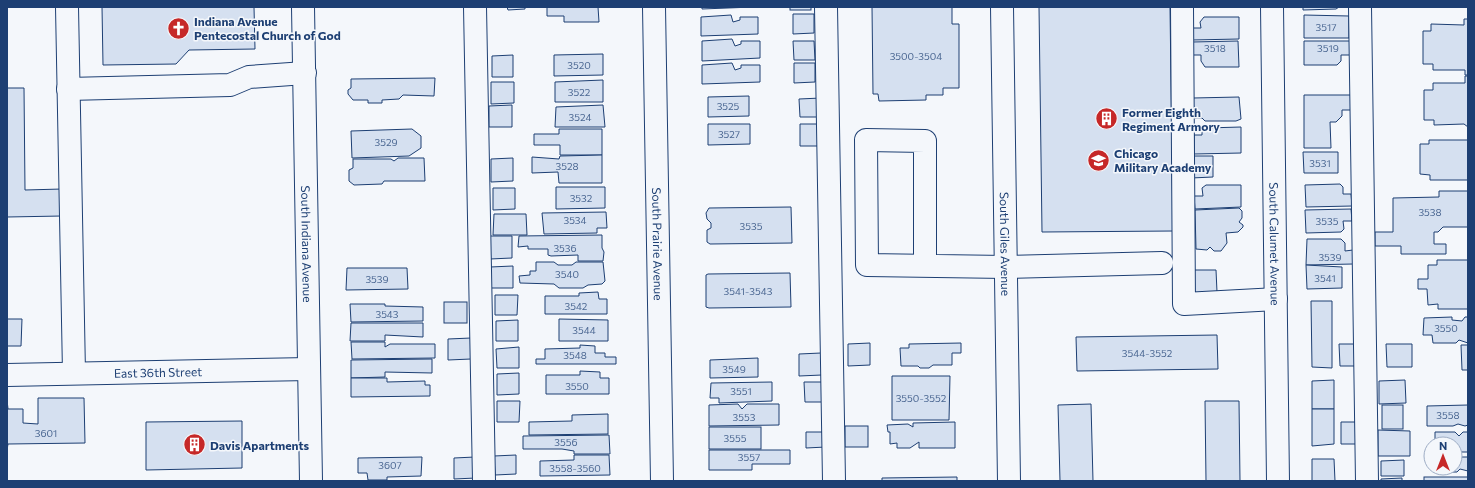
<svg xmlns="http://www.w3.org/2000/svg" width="1475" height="488" font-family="Commissioner,sans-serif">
	<rect width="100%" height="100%" fill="#f4f7fb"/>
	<!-- building -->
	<g fill="#d5e0f0" stroke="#1d3f73">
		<path d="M102,7H254L255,49L189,50L176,64L103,65Z"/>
		<path d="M507,7H525V9L508,10Z"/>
		<path d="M547,7H598L599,22H564V16H547Z"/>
		<path d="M702,7H753L702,9Z"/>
		<rect x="790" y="7" width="21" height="3"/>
		<path d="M872,7H952V24H959V88H943V95H926V100L879,101L878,94H873Z"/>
		<path d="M1039,7H1170L1173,231L1042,232Z"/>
		<path d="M1303,7H1339L1336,9L1303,10Z"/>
		<path d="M793,14H814V33L793,34Z"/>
		<path d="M731,15L733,22L740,20V17H758V34L701,36V17Z"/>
		<path d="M1304,15L1349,16V38H1304Z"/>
		<path d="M1204,17H1239V39L1192,40V28H1201L1200,22Z"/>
		<path d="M1464,19H1468V75H1465V70H1433V64H1423V31H1431V24L1464,25Z"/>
		<path d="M732,39L735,46L741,44V41H760V58L702,61V41Z"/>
		<path d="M793,41H814L815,60H794Z"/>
		<path d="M1238,41L1239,67H1205L1201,61V55H1193L1192,42Z"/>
		<path d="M1304,41H1352L1351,55H1341V61L1337,65H1304Z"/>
		<path d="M603,54V75L554,76V55Z"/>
		<path d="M513,55V77H492V56Z"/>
		<path d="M732,63L735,70L741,68V65H760V82L702,84V65Z"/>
		<path d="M794,63H815V82L794,83Z"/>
		<path d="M1465,76H1468V127L1464,124L1434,125V120H1424V90H1433V83H1465Z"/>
		<path d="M435,78L434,96L403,95L399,99L382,100V103H368V100H353L348,94V90L351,88V79Z"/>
		<path d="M603,80V102H555V82Z"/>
		<path d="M491,82H514V103L491,104Z"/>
		<path d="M7,88H24L25,190L62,189V216L7,217Z"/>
		<path d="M1304,95H1351V110H1342V116L1336,122H1330L1331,148H1304Z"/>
		<path d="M749,96V116L708,117V97Z"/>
		<path d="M1239,97L1241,119L1236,121H1205L1202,118H1191L1190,111H1194L1193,98Z"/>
		<path d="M821,98V117H800L799,99Z"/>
		<path d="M512,105V127H489V106Z"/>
		<path d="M603,105L605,127H555L556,107Z"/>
		<path d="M708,124H750V144L708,145Z"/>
		<path d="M800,124H822L821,146H800Z"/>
		<path d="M1241,127V153L1194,154V135H1202V132L1206,128Z"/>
		<path d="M412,129L421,136V148L409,156L352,158L351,131Z"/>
		<path d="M559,129H602V155H560V145H534V134H559Z"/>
		<path d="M1429,140H1468V180H1430V175L1420,174V144H1429Z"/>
		<path d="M1303,152H1338V173H1304Z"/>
		<path d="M602,155V183H559L558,172L532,173V157L559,159L560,156Z"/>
		<path d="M1190,156H1213V177L1191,178Z"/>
		<path d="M398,158H424L425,181H384L382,184L354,185L349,181V170L353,168V159H391L394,161Z"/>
		<path d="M513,158V181L491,182V159Z"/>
		<path d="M1340,184L1343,187V194H1351L1352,206L1306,207L1305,185Z"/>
		<path d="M1206,185H1241V207L1195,209L1194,196H1203L1202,188Z"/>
		<path d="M556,187H605V208L556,209Z"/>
		<path d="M493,188H515V209L493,210Z"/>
		<path d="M1439,191H1468V227H1443L1438,232H1434V244H1446V254H1401V246H1375V232H1393V198L1439,197Z"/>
		<path d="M791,207L792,243L710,244L707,242V230L711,228V223L707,219L706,213L709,208Z"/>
		<path d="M1239,208L1242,211V218L1239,222L1243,225V227L1238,232L1226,233L1227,243L1221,251H1214L1210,247L1207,250L1196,249L1195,210Z"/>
		<path d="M1351,209L1352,221H1343L1344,229L1341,232L1306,233L1305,210Z"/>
		<path d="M606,212L607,228H597V233L544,234L542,213Z"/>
		<path d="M494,214H526L527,235H493Z"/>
		<path d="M602,235V248L604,252L603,261H578V255L551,256L548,255V249H528V246L518,247L519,236Z"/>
		<path d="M490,236H512V258L490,259Z"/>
		<path d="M1307,239H1341L1345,243V251L1353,250V264L1306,265Z"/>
		<path d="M1437,260H1468V309H1438V304L1428,305L1427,289H1418V279H1428V265H1437Z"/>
		<path d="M536,262H554L558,265H572L576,262H603L605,281L602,284L588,285L583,288H559L554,284L520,283L519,276L530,275V271H536Z"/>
		<path d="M1306,265L1342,267V288L1307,289Z"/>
		<path d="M513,266V288H491L490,267Z"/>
		<path d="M347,268H407L408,289L346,290Z"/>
		<path d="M1194,270H1216L1217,292L1194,293Z"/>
		<path d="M790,273L791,307L709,308L706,307V275L708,274Z"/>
		<path d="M598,292L599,299H607V314H545V296H579V293Z"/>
		<path d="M495,295H518L517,315H495Z"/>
		<path d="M1311,301H1332V368L1312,367Z"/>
		<rect x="444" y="302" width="23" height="21"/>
		<path d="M350,304H385V306L423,307V321L351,322Z"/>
		<path d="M1452,317V320L1462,321L1465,317H1468V343L1459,340L1456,343H1433L1432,335H1423L1424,318Z"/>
		<path d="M7,319H22L21,346H7Z"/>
		<path d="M559,319L608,320V341H559Z"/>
		<path d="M518,320V341H496V321Z"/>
		<path d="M351,323H423V337L385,335V341H350Z"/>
		<path d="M1217,335L1218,369L1077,371L1076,337Z"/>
		<path d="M471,338V359L448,360V339Z"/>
		<path d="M351,342H385V347L390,344H435V358L352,359Z"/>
		<path d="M870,343V365L848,366V344Z"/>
		<path d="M961,343V353H952V365H933L929,368H920L918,366H901L900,348H909V344Z"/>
		<path d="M1339,344H1360V366H1340Z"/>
		<path d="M1386,344H1412V367H1387Z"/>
		<path d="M580,345L595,346V353H605V357H616V364H536V359H545V349L580,348Z"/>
		<path d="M1461,345H1468V370H1462Z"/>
		<path d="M519,347V368H497L496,349Z"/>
		<path d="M821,353L822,375L799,376V354Z"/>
		<path d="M758,358V377L710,378V360Z"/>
		<path d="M432,359V373L385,372V377L351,378V360Z"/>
		<path d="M580,371L600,372V378H609V394H546V375H580Z"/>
		<path d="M519,373V394L497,395V374Z"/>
		<path d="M892,376H950L949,420H892Z"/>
		<path d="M351,378H387V382L425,381V385H430V396L351,397Z"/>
		<path d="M1334,380V409H1312V381Z"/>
		<path d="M1405,380L1406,403L1379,404V381Z"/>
		<path d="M772,382V401L719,403V398H710L711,383Z"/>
		<path d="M804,382H826L825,402H805Z"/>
		<path d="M38,398H84L85,443L8,444L7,450V400L8,409H23V423L38,424Z"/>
		<path d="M497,401H520L519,422H497Z"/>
		<path d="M1205,401H1239L1240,481H1206Z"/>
		<path d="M738,404L742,409L747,404H779V425L709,426V405Z"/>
		<path d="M1091,404L1093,481H1060L1058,405Z"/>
		<rect x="1382" y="405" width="21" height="24"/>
		<path d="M1468,405V425L1465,426L1458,424L1453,426H1427V406Z"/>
		<path d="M1312,409H1334V444L1312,446Z"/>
		<path d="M608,414V434L529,435V422L572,421V415Z"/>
		<path d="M242,421V468L146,470V422Z"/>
		<path d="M955,422V448H919V442L910,448H897V443L890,444V432H888L887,425L908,424L913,427V423Z"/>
		<path d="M1341,422H1360L1362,444H1341Z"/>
		<rect x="845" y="426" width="23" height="21"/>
		<rect x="709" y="427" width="52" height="22"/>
		<path d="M1378,430L1410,431V456H1378Z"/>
		<path d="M806,432H827L826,447L806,448Z"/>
		<path d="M1435,432H1455L1459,436L1463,432H1468V452H1455V444H1435Z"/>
		<path d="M609,435L610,454H574V451L562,449H523V436Z"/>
		<path d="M709,450H790V464H752V470H709Z"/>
		<path d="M516,455V474L495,475L494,456Z"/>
		<path d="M574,455H609L610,475L540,476V461L574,460Z"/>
		<path d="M422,457L421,476L387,477V480H368L367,473H358V458Z"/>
		<path d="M475,457L476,478L454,479V458Z"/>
		<path d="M1455,457H1468V471L1460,469L1457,472H1439V468H1455Z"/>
		<path d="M1312,459H1334L1335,481H1312Z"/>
		<path d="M1404,460V476H1381V461Z"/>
		<path d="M957,477V481H882V478Z"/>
		<rect x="1424" y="477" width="44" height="4"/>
		<path d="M1402,478V481H1381V479Z"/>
	</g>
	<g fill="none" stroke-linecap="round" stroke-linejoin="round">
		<defs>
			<g id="minor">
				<path d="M67,7L74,373"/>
				<path id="s1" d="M303,7L311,481"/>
				<path d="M475,7L484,481"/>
				<path id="s2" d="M654,7L662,481"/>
				<path d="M826,7L834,481"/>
				<path id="s3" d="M1002,7L1009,481"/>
				<path d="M1182,7L1184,304L1276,299"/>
				<path id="s4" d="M1272,7L1278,481"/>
				<path d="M1360,7L1367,481"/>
				<path d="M68,89L230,85L249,77L305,73"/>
				<path d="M925,266V141L866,140L867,265L1006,267L1162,263"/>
				<path id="s5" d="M7,375L309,369"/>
			</g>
		</defs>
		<!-- minor casing -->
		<use href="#minor" stroke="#1d3f73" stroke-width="24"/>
		<!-- minor -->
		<use href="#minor" stroke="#f4f7fb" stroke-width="22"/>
	</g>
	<!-- icons -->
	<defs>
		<symbol id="church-disc" viewBox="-11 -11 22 22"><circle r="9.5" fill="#c62828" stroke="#f4f7fb"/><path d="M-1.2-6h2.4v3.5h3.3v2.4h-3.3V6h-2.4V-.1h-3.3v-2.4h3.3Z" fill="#fff"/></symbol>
		<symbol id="building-disc" viewBox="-11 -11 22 22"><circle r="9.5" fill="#c62828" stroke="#f4f7fb"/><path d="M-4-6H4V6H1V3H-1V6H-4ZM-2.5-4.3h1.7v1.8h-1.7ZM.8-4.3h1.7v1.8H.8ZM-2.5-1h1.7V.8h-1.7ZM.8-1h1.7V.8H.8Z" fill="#fff"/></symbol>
		<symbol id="school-disc" viewBox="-11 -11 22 22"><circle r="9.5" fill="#c62828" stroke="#f4f7fb"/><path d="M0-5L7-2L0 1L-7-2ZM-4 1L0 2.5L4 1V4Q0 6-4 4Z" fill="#fff"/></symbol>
	</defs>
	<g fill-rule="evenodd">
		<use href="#church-disc" x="166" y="16" width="25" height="25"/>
		<use href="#building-disc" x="1094" y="106" width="25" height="25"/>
		<use href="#school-disc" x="1086" y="148" width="25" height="25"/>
		<use href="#building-disc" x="182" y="432" width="25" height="25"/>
	</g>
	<g text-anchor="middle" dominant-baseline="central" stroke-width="3" stroke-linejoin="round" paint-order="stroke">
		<!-- number labels -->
		<g font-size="10" fill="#4b6792">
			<text x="1326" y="27">3517</text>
			<text x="1215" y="48">3518</text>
			<text x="1328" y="48">3519</text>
			<text x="916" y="56">3500-3504</text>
			<text x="579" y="65">3520</text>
			<text x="579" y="92">3522</text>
			<text x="728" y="106">3525</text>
			<text x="580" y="117">3524</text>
			<text x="729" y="134">3527</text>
			<text x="386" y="142">3529</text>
			<text x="1320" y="163">3531</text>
			<text x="567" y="166">3528</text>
			<text x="581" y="198">3532</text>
			<text x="1430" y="212">3538</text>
			<text x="575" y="220">3534</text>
			<text x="1327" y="221">3535</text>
			<text x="751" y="226">3535</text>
			<text x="565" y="248">3536</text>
			<text x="1330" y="257">3539</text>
			<text x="567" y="274">3540</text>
			<text x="1325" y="278">3541</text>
			<text x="377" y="279">3539</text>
			<text x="748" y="291">3541-3543</text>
			<text x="576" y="306">3542</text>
			<text x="387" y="314">3543</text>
			<text x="1446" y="328">3550</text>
			<text x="584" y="330">3544</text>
			<text x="1147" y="353">3544-3552</text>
			<text x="575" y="355">3548</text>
			<text x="734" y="369">3549</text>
			<text x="577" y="386">3550</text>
			<text x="741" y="391">3551</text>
			<text x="921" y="398">3550-3552</text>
			<text x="1448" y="415">3558</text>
			<text x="744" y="417">3553</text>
			<text x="46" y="433">3601</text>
			<text x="735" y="438">3555</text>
			<text x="566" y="442">3556</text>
			<text x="749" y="457">3557</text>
			<text x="390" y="465">3607</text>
			<text x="575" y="468">3558-3560</text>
		</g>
		<!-- poi labels -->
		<g font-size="12" font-weight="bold" fill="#1d3f73" stroke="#f4f7fb" text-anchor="start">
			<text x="194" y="21">Indiana Avenue<tspan x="194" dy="14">Pentecostal Church of God</tspan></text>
			<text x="1122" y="112">Former Eighth<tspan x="1122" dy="14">Regiment Armory</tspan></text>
			<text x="1114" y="153">Chicago<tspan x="1114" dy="14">Military Academy</tspan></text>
			<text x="210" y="445">Davis Apartments</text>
		</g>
		<!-- street labels -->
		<g font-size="12" fill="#1d3f73" stroke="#f4f7fb">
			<text stroke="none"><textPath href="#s1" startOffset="237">South Indiana Avenue</textPath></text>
			<text stroke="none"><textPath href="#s2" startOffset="237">South Prairie Avenue</textPath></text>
			<text stroke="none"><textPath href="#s3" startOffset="237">South Giles Avenue</textPath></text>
			<text stroke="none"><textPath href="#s4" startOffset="237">South Calumet Avenue</textPath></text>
			<text stroke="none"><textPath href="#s5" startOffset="151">East 36th Street</textPath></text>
		</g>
	</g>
	<!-- border -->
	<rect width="1475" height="488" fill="none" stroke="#1d3f73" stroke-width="16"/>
	<!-- north arrow -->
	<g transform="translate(1443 456)"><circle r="19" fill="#f4f7fb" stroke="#9eadc5"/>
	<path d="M0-3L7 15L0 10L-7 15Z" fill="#c62828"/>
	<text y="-6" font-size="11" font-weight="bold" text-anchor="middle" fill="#1d3f73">N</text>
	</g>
</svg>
